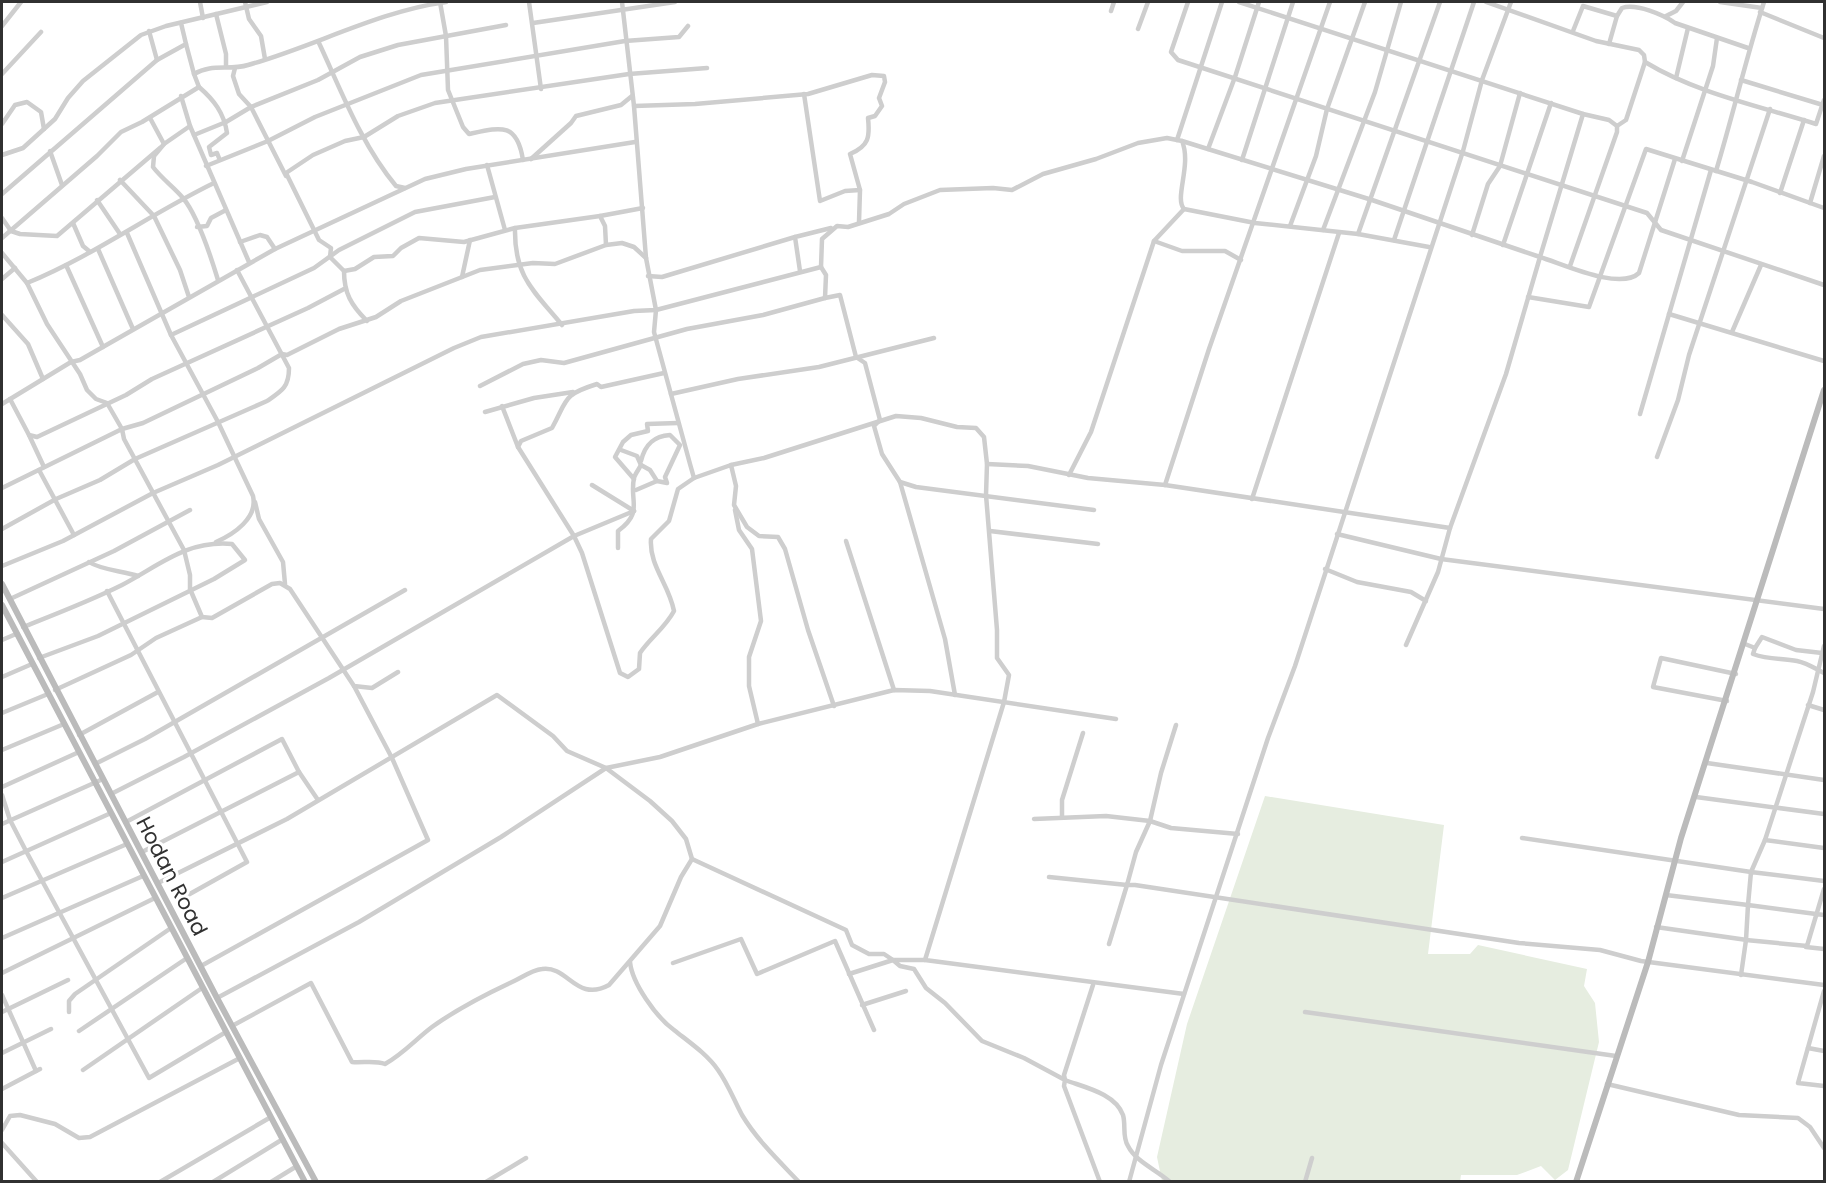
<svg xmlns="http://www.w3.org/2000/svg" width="1826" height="1183" font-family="Poppins,sans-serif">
	<rect width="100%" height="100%" fill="#fff"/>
	<!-- green -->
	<path fill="#e6ede0" d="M1265,796L1444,825L1428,954H1470L1478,945L1587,969L1584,986L1595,1003L1599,1042L1568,1170L1555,1180L1541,1166L1517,1175H1461L1460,1182L1162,1181L1157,1157L1187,1024Z"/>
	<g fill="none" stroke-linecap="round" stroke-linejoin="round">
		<!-- street -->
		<g stroke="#cecece" stroke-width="4.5">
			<path d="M200,2L203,18"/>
			<path d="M245,2L249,19L261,36L265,59"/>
			<path d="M440,2L446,36L448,90L463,127L469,134C501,127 517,122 523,160"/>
			<path d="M529,2L541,89"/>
			<path d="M622,2L634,106L646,258L656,310L654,332L690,464L694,478L731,465L736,486L734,505L747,527L759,536L778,537L785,549L808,630L834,706"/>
			<path d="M1188,2L1171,52L1178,60L1647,213L1661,230L1824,285"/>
			<path d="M1239,2L1583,114L1540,257C1563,264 1620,291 1639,273L1675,159"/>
			<path d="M1486,2L1596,41L1639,50L1644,55L1645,62C1696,93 1759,106 1816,124L1824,100"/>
			<path d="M1720,2L1762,8"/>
			<path d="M1111,11L1114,2"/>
			<path d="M1760,12L1824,38"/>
			<path d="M216,14L226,54V66"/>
			<path d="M1666,16L1676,11L1683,2"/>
			<path d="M533,23L675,2"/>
			<path d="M2,26L21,2"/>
			<path d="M1138,29L1148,2"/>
			<path d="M149,31L157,60"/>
			<path d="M1573,31L1583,6L1617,16L1622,8C1636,3 1664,15 1675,23L1748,48"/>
			<path d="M319,43C341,90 361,144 396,186L405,188"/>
			<path d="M186,44L194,74"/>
			<path d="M1609,44L1617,16"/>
			<path d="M235,68L233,76L239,94L251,107L286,176"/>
			<path d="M2,74L41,32"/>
			<path d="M1676,78L1688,28"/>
			<path d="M1741,80L1823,105"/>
			<path d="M199,87C214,100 224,113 227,133L209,147L211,155L217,153L219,158"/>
			<path d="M804,94L820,201L845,191L860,190"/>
			<path d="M634,106L695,104L808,94L872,75L884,76L885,82L879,98L882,106L875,116L868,118C870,137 869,146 850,154L860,190L859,222"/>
			<path d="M150,118L164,144L154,156L153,167C162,179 174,187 183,198C198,216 211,257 218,280"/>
			<path d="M2,124L15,105L27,102L41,112L44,129"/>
			<path d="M190,126L249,262"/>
			<path d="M1617,126L1626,120L1645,62"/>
			<path d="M194,135L226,122L251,107L318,80L360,57L398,45L506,25"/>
			<path d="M1177,140L1222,2"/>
			<path d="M1182,141L1372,200L1540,257L1506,374L1450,528"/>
			<path d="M164,144L190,126L181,96"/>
			<path d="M1208,149L1235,77L1259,2"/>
			<path d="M50,151L62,185"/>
			<path d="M2,155L23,148L55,119L68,98L83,81L141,35L166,26L267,2"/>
			<path d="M531,159L571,123L576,116L621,105L632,96"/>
			<path d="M1242,160L1293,2"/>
			<path d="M1682,161L1713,66L1717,38"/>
			<path d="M487,165L505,230"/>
			<path d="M206,166L268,141L315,117L421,75L625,41L679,37L688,26"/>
			<path d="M1716,171C1733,115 1746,58 1764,2"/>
			<path d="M120,180L154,216L180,270L189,297"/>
			<path d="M1780,193L1804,120"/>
			<path d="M2,194L157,60L186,44L181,23"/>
			<path d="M97,200L120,234"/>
			<path d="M1810,203L1824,156"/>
			<path d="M600,216L643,208"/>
			<path d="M2,218L11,231L20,234L57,236L160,148"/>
			<path d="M73,223L83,246L89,251"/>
			<path d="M1290,226L1316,156L1327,109L1365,2"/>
			<path d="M197,227L207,226L211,218L226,210"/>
			<path d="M515,228C514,277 534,291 562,325"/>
			<path d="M1323,230L1375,92L1401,2"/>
			<path d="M127,233L171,335L314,268L339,250L415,212L495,197"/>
			<path d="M1358,234L1440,2"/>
			<path d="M1472,235L1488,184L1500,166L1520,93"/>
			<path d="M2,238L97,156L121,132L142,122L199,87L194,74C212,63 229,71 248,65C313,47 379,11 446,2"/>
			<path d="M1394,240L1474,2"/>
			<path d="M1154,241L1182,251H1225L1241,260"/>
			<path d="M240,242L260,235L267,237L275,249"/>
			<path d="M606,245L605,226L600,216L515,228L464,242L419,238L401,248L393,256L374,257L355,269L344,271L330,257L331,248L319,240L286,173L313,155L345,141L364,137L398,116L435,103L629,74L707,68"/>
			<path d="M1503,245L1551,103"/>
			<path d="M98,249L133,329"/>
			<path d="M2,253L27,283C93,256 150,214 214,183"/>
			<path d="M66,265L103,347"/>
			<path d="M1570,266L1617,132V126L1609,120L1583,114"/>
			<path d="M821,267L822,239L837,226L848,227L889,214L904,204L940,190L993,188L1012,190L1043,174L1096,159L1138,143L1167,138L1182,141C1192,165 1174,198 1184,209L1255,223L1358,234L1429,247"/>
			<path d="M344,271C344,293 351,305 367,321"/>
			<path d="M800,271L795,237L831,228"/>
			<path d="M648,276L662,277L795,237"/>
			<path d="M462,277L470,240"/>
			<path d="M2,279L15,268"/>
			<path d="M27,283L47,324L80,374L87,390L96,399L107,403L122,429L143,423L258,368L282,354L287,355L339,329L376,317L401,301L480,270L533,263L555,264L606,245L622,243L634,247L646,258"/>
			<path d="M1528,297L1589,307L1646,149L1752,182L1824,208"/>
			<path d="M1669,314L1824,361"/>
			<path d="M2,315L28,344L43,379"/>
			<path d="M1732,332L1761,265"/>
			<path d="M171,335L218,422L253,496C258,518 234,534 216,542"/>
			<path d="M664,373L601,387L597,384C562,395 568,399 552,428L521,441L518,447L574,536L582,553L620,673L628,677L639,669L640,653C650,638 665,628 674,611C669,584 649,566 651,539L669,521L678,489L694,478"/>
			<path d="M480,386L523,364L541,360L564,363L687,329L763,315L825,298"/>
			<path d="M671,394L738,379L819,367L934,338"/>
			<path d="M10,399L29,435L37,437L126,395L152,379L308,308L344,289"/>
			<path d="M2,404L71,362L80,360L275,249L425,179L466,169L635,142"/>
			<path d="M502,406L518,447"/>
			<path d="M485,412L534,398L573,392"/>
			<path d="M1640,414L1711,170"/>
			<path d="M29,435L44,467"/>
			<path d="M621,450L637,456L641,465L650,470L657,481L667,483L665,477L680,445L670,435C654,436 645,444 641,461"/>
			<path d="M1657,457L1678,400L1689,355L1770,109"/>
			<path d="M987,464L1028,466L1088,478L1165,485L1450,528L1438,572L1406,645"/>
			<path d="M731,465L764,458L896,416L921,418L957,427L976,428L984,437L987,464L986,495L997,630V658L1009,675L1004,702L925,960L1184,994"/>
			<path d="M39,470L74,535"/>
			<path d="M1069,475L1091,432L1154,241L1184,209"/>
			<path d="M634,479L615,457L623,442L631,435L648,431L647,424L678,423"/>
			<path d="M900,482L916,487L1094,510"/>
			<path d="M592,485L634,511"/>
			<path d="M1165,485L1209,349L1330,2"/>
			<path d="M2,488L122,429L124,439L184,550L190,575V589L202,617L212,618L272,584L280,583L290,589L354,686L372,688L398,672"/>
			<path d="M636,490L657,481"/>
			<path d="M1252,499L1339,233"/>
			<path d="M255,502L259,519L283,562L285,584"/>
			<path d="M735,510L739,530L752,549L761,621L749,657V686L758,724"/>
			<path d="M2,529L56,499L100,480L135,459L267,401C282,391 289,387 289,368L237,270"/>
			<path d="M990,531L1098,544"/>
			<path d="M1337,534L1441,559L1824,609"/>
			<path d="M846,541L894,690"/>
			<path d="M618,548V531C644,512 629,501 634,478C635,474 639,469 641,465"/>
			<path d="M89,562C101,570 123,571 138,576"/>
			<path d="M2,566L63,541L153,493L218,465L454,348L481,337L634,311L656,310L821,267L826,275L825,298L840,295L856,357L865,363L880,420L874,426L882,454L900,482L945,639L955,695"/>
			<path d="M1325,569L1357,582L1411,592L1426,601"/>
			<path d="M107,591L247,862L179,900"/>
			<path d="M10,599L114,551L190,510"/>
			<path d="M23,627C56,614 90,601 122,585C160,565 187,540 232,544L245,560L214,579L98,636L39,658"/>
			<path d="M2,640L16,634"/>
			<path d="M1745,644L1755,648L1753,654C1769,660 1782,658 1797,661C1807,663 1816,669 1824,673"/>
			<path d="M1824,646L1813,692L1765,840L1824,848"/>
			<path d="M1755,648L1762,637L1796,650L1822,653"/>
			<path d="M2,677L32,664"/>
			<path d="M55,690L131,655L156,638L202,617"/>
			<path d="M1727,701L1653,687L1661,658L1736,674"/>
			<path d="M1808,705L1824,710"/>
			<path d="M2,713L48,694"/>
			<path d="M79,735L158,692"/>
			<path d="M2,750L64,724"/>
			<path d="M1707,763L1824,780"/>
			<path d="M95,764L145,739L405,590"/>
			<path d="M2,787L79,752"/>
			<path d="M111,794L184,757L329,678L574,536L634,511"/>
			<path d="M2,795L10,820L26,851L149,1078L226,1032"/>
			<path d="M1696,797L1824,814"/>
			<path d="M1062,817V800L1083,733"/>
			<path d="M1034,819L1106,816L1150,821L1171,828L1238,834"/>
			<path d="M126,822L282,739L299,772"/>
			<path d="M2,824L103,779"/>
			<path d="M1522,838L1751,872L1765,840"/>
			<path d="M142,852L299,772L318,800"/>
			<path d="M2,862L111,813"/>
			<path d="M1049,877L1127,885L1136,852L1150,821L1161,773L1176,725"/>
			<path d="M158,883L287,819L497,695L553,736L567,751L606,768L650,801L672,821L686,839L692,859L846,930L852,945L869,954H884L893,960H925"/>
			<path d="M1824,889L1807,946L1746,940L1748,905L1816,914L1824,915"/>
			<path d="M1666,895L1748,905L1751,872L1824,881"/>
			<path d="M2,898L127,844"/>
			<path d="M1656,927L1747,940"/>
			<path d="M2,938L143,876"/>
			<path d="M1109,944L1127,885H1135L1519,943L1600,950L1641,961L1824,985"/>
			<path d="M1806,947L1824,949"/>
			<path d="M630,962C632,983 656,1017 674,1030C689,1042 707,1054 718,1070C728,1084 734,1100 742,1115C757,1140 779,1161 799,1182"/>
			<path d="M673,963L741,939L757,974L835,941L874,1030"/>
			<path d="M201,966L428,840L392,758L354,686"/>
			<path d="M2,973L155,898"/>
			<path d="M849,974L893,960L900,966L914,969L926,988L945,1003L982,1041L1024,1058L1065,1080L1064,1086L1100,1182"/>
			<path d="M1741,975L1746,940"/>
			<path d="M1093,985L1064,1075L1065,1080C1083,1087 1115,1093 1123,1115C1126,1125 1122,1137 1128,1146C1136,1162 1157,1170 1170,1182"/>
			<path d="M1824,991L1798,1083L1824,1086"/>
			<path d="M2,995L36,1071"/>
			<path d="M217,998L359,922L501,837L606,768L660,757L758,724L894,690L930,691L1116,719"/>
			<path d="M862,1005L906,991"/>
			<path d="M2,1012L68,980"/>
			<path d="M69,1012V1001L75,994L171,928"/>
			<path d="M1305,1012L1616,1056"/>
			<path d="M232,1026L311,983L352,1062C363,1063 375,1060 385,1064C403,1054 416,1039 432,1027C457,1009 484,995 512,982C521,978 532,970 542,969C568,965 576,1003 609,985L660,926L681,877L692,859"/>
			<path d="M79,1031L187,958"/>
			<path d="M1808,1048L1824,1051"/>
			<path d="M2,1053L51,1029"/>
			<path d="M83,1070L202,988"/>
			<path d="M1607,1084L1739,1115L1798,1118L1810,1127L1824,1148"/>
			<path d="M2,1089L40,1069"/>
			<path d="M2,1130L10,1116L20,1115L55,1124L79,1138L90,1137L240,1058"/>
			<path d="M2,1143L37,1182"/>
			<path d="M160,1182L271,1117"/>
			<path d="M213,1182L283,1139"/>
			<path d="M271,1182L297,1166"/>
			<path d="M486,1182L526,1158"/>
			<path d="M1129,1182L1161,1065L1268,738L1295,666L1463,151L1482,80L1511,2"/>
			<path d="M1305,1182L1312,1158"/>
		</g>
		<!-- secondary -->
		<g stroke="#bbb" stroke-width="6">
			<path d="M2,584L217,998L316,1182"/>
			<path d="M2,605L305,1182"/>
			<path d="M1576,1182L1648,962L1681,838L1824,390"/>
		</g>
	</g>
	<g text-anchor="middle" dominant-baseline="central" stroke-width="6" stroke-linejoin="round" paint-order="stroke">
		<!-- street labels -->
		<g font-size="21" fill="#313131" stroke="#fff">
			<text transform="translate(172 876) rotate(63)">Hodan Road</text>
		</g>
	</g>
	<!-- border -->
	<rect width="1826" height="1183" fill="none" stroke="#313131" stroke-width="6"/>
</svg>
